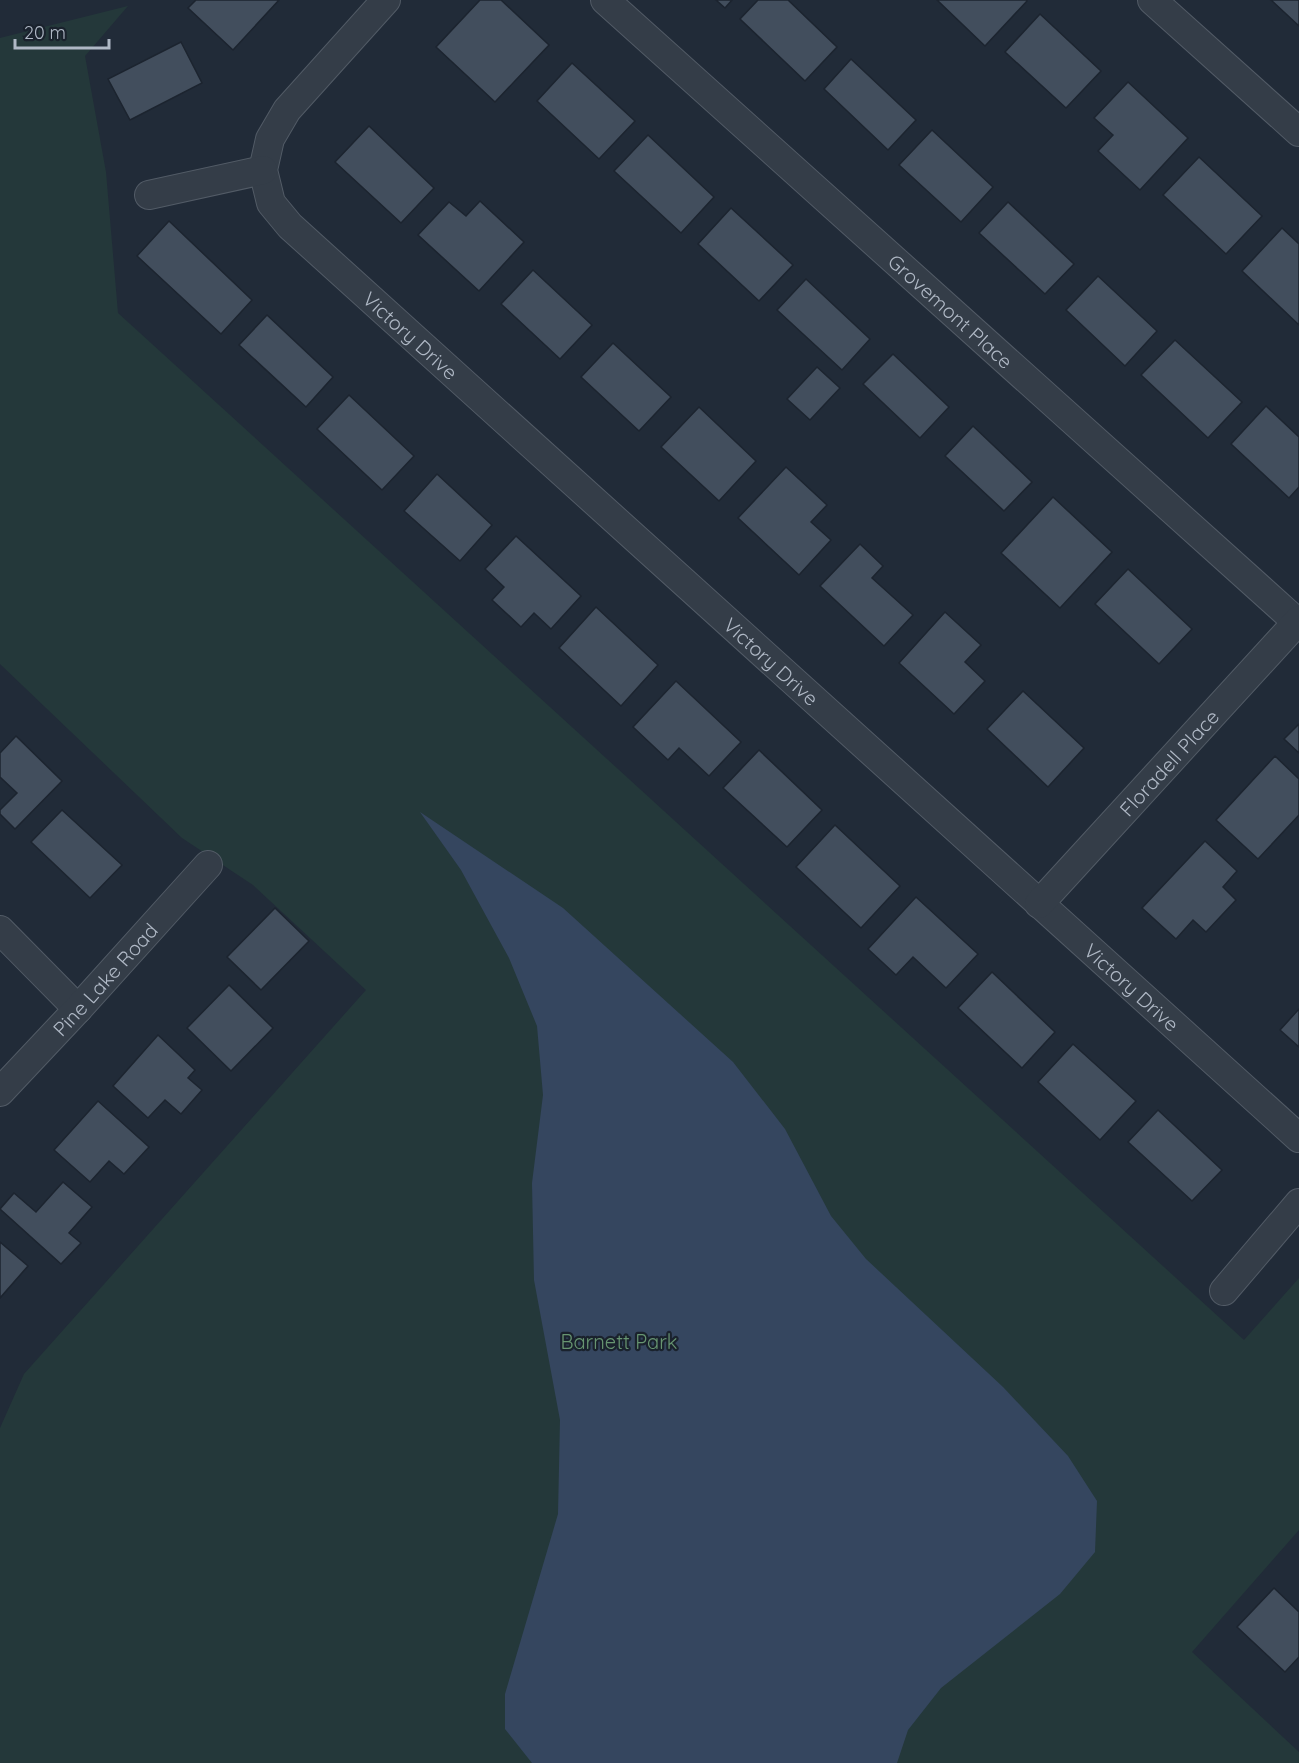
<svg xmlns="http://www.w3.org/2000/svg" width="1299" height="1763" font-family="Quicksand,sans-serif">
	<rect width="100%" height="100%" fill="#212b38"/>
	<!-- green -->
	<path fill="#24383a" d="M128,6L85,56L106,172L118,313L1244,1340L1299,1278V1530L1192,1652L1299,1752V1763H0V1428L24,1374L366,990L253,885L182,838L0,664V38Z"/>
	<!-- water -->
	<path fill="#35465f" d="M420,812L563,908L733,1062L785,1129L831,1216L866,1259L1003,1387L1068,1456L1097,1501L1095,1552L1060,1594L941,1688L908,1730L897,1763H532L505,1729V1694L558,1514L560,1420L534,1280L532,1183L543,1095L537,1026L509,958L461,870Z"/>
	<!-- building -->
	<g fill="#424e5d" stroke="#1c242f" stroke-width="1.5">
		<path d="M196,0H279L233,50L188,8Z"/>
		<path d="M480,0H501L549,45L495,102L436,47Z"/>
		<path d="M716,0H732L725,8Z"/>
		<path d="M758,0H788L837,47L805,81L740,19Z"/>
		<path d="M937,0H1027V1L985,46Z"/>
		<path d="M1271,0H1299V26Z"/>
		<path d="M1040,14L1101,71L1066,108L1005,52Z"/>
		<path d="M181,42L202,83L130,120L108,79Z"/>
		<path d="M851,59L916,120L888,150L824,89Z"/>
		<path d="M572,63L635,121L599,159L537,101Z"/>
		<path d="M1128,82L1188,138L1140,190L1098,151L1113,135L1094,118Z"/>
		<path d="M369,126L434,188L401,223L335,162Z"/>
		<path d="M932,130L993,187L961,222L899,165Z"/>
		<path d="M648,135L714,197L681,233L614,171Z"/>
		<path d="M1199,157L1262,216L1226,254L1163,195Z"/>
		<path d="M480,201L524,242L479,291L418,235L449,202L466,216Z"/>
		<path d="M1008,202L1074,264L1045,294L979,233Z"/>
		<path d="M731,208L793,265L759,301L698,244Z"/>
		<path d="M169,221L252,300L221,334L137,256Z"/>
		<path d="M1282,228L1299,244V325L1242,271Z"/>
		<path d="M533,270L592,325L560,359L501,304Z"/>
		<path d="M1098,276L1157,331L1125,366L1066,310Z"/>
		<path d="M806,279L870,339L842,370L777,310Z"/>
		<path d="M267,315L333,377L306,407L239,345Z"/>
		<path d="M1175,340L1242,402L1208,438L1141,375Z"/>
		<path d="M613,343L671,397L639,431L581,377Z"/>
		<path d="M893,354L949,407L920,438L863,384Z"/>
		<path d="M817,367L840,388L810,420L787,399Z"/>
		<path d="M349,395L414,456L382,490L317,429Z"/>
		<path d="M1266,406L1299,437V487L1289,498L1231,444Z"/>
		<path d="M699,407L756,461L719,501L661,447Z"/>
		<path d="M973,426L1032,482L1004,511L945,456Z"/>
		<path d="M786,467L827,505L811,522L831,540L799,575L738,518Z"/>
		<path d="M437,474L492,525L460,561L404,511Z"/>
		<path d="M1053,497L1112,552L1060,608L1001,553Z"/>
		<path d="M516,536L581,596L551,629L534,613L521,627L492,600L504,587L485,569Z"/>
		<path d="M860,544L883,566L872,578L913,615L884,646L820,586Z"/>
		<path d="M1128,569L1192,629L1159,664L1095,604Z"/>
		<path d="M596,607L658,665L621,706L559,648Z"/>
		<path d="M945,612L981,645L965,662L985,681L954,714L899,663Z"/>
		<path d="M676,681L741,742L709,776L679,748L668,760L633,727Z"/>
		<path d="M1023,691L1084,748L1048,787L987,729Z"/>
		<path d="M1299,724V753L1284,739Z"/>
		<path d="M16,736L62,781L15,829L0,814V810L17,793L0,777V753Z"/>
		<path d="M759,750L822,810L787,847L723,788Z"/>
		<path d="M1275,756L1299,779V815L1258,859L1216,820Z"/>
		<path d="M62,810L122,865L90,898L31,842Z"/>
		<path d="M835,825L900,886L861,928L796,867Z"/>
		<path d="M1205,841L1237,871L1223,887L1236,900L1206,932L1193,920L1176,939L1142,908Z"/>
		<path d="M916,897L978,954L946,988L913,957L896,975L868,949Z"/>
		<path d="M275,908L309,941L261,990L227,957Z"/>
		<path d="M992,972L1055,1032L1022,1068L958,1008Z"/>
		<path d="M229,985L273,1028L231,1071L187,1028Z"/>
		<path d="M1299,1009V1047L1280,1030Z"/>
		<path d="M158,1035L195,1070L188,1078L202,1090L181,1114L165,1100L148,1118L113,1086Z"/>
		<path d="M1073,1044L1136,1101L1100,1140L1038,1082Z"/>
		<path d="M98,1101L149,1147L124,1174L109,1161L90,1182L54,1150Z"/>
		<path d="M1158,1110L1222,1170L1192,1201L1128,1142Z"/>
		<path d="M63,1182L92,1207L69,1233L81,1243L61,1264L0,1209L14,1193L36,1212Z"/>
		<path d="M0,1242L28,1266L0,1298Z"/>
		<path d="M1274,1588L1299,1612V1657L1285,1672L1237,1627Z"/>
	</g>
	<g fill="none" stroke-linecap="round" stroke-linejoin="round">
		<defs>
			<g id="street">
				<path id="s1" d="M386,0L287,110L270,139L263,170L271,203L290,226L1299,1138"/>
				<path id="s2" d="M605,0L1297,622"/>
				<path d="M1152,0L1299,132"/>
				<path d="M149,195L263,170"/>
				<path id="s3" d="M1039,904L1299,620"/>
				<path d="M0,930L78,1009"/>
				<path id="s4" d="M0,1092L78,1009L208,865"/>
				<path d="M1224,1291L1299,1203"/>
			</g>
		</defs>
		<!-- street casing -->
		<use href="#street" stroke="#525b66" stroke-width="30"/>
		<!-- street -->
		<use href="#street" stroke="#343d48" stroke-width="28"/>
	</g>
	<g text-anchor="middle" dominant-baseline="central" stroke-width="4.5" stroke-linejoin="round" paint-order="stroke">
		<!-- street labels -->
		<g font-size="20" fill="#afb8c5" stroke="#1a222d">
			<text stroke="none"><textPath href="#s2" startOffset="465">Grovemont Place</textPath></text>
			<text stroke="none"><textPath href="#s1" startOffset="440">Victory Drive</textPath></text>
			<text stroke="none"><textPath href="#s1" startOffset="926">Victory Drive</textPath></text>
			<text stroke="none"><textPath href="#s3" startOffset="192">Floradell Place</textPath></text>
			<text stroke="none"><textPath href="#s4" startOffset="154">Pine Lake Road</textPath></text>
			<text stroke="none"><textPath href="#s1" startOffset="1412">Victory Drive</textPath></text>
		</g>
		<!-- park labels -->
		<g font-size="20" fill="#679571" stroke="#1a222d">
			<text x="619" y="1341">Barnett Park</text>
		</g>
	</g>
	<!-- scale -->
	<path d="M15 39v9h94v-9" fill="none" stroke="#afb8c5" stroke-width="3"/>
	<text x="24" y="39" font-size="18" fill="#afb8c5" stroke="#1a222d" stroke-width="4.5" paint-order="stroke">20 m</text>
</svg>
